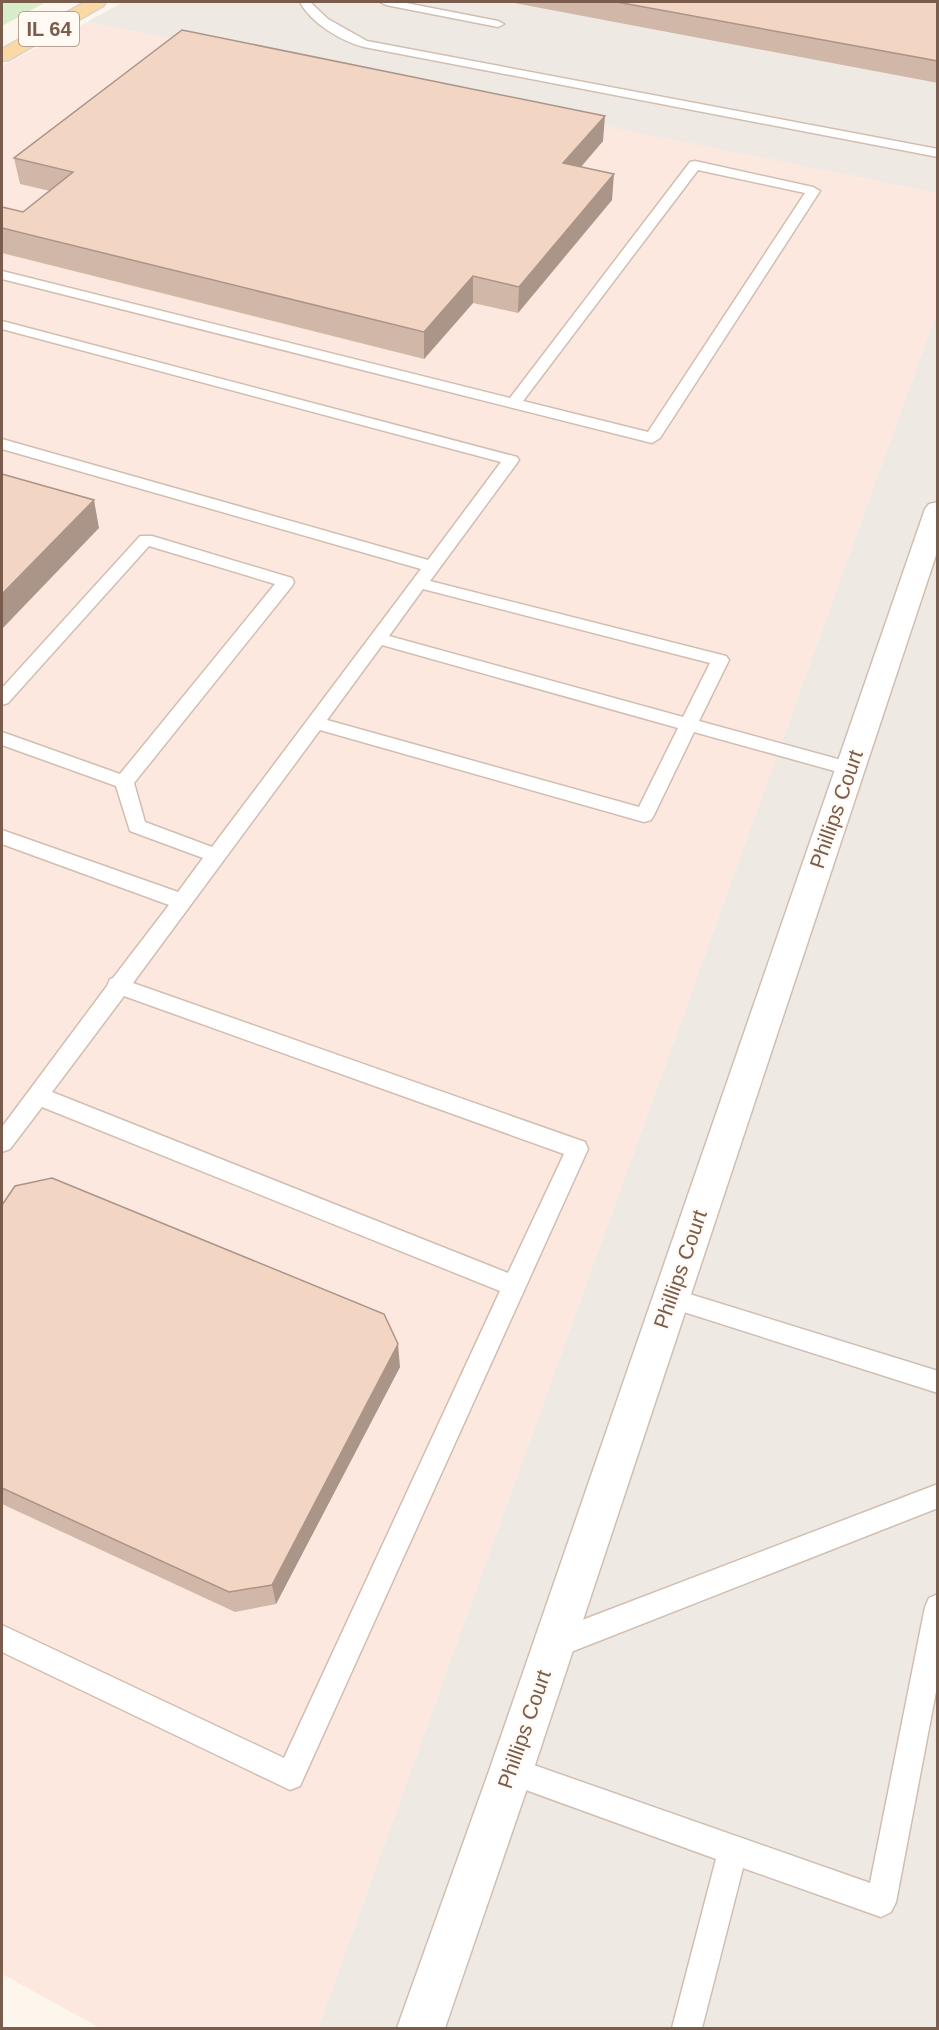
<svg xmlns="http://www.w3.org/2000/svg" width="939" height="2030" font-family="Helvetica,sans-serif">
	<rect width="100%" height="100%" fill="#fdf6ec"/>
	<!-- commercial -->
	<path fill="#fde8e0" d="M87,22L937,193V311L318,2028H100L2,1974V66Z"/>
	<!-- industrial -->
	<g fill="#efe9e4">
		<path d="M123,2H937V193L87,22Z"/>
		<path d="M937,311V2028H318Z"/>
	</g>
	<!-- green -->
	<path fill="#d8ecc9" d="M4,2H46L2,26V3Z"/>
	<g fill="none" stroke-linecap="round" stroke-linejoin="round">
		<defs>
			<g id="service">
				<path d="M300,2H310L328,19L367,41L938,149V157L364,47C341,41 311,23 300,2Z"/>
				<path d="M380,2H401L498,21L504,24L498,27L386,5Z"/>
				<path d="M695,161L813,187L820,191L660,438L652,443L2,279V271L510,398L690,162ZM698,170L805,193L648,432L523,401Z"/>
				<path d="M2,321L517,457L519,460L517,463L430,581L726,656L729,660L699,721L856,764L858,769L856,774L849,775L694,732L654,815L651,820L644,822L320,730L133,983L585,1142L588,1149L300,1786L290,1790L2,1652V1625L284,1758L500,1291L42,1107L10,1149L2,1152V1127L107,986L110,979L113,978L169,905L2,844V830L178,892L203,858L130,831L116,786L2,745V732L120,774L275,584L149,546L8,703L2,705V688L140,536H152L292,578L294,582L292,586L134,783L145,822L212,847L421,569L2,449V439L428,560L501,462L2,329ZM423,589L710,663L683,717L389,636ZM382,645L678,728L639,807L327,720ZM124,996L564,1154L508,1273L52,1092Z"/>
				<path d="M670,1288L938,1371V1393L662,1305L658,1298L662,1291Z"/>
				<path d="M938,1484V1508L553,1659L543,1655L539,1645L543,1635Z"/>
				<path d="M938,1594V1681L896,1902L891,1912L881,1917L743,1868L702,2028H672L716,1859L501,1781L497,1771L501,1761L511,1757L870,1883L925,1607L929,1598Z"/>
			</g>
			<path id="minor" d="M938,502V549L533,1771L445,2028H397L489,1771L925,509L929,504Z"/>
			<path id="primary" d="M85,2H106L103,6L9,60L2,61V49Z"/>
		</defs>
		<!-- service casing -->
		<use href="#service" stroke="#d1beb0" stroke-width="3"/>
		<!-- minor casing -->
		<use href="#minor" stroke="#d1beb0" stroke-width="3"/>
		<!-- primary casing -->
		<use href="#primary" stroke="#dad1cd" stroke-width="3"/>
		<!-- service -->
		<use href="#service" fill="#fff" fill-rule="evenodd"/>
		<!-- minor -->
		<use href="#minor" fill="#fff" fill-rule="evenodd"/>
		<!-- primary -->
		<use href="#primary" fill="#fbd9a5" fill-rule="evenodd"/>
	</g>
	<!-- wall -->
	<g fill="#d1b7a8">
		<path d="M509,2H938V83Z"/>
		<path d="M603,141L581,167L612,200L518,313L473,303L424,359L2,253V207L23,212L50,191L20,184L14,158Z"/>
		<path d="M2,1205L400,1367L276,1604L235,1612L2,1504Z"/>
	</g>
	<!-- shaded-wall -->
	<g fill="#aa9588">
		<path d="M605,116L603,141L562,189L563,163Z"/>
		<path d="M614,174L612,200L518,313L519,287Z"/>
		<path d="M473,276V303L424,359V332Z"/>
		<path d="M94,500L99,528L2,629V594Z"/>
		<path d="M398,1344L400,1367L276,1604L272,1585Z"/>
	</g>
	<!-- building -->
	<g fill="#f3d5c3" stroke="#aa9588" stroke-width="1.5">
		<path d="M617,2H938V61Z"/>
		<path d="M182,30L605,116L563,163L614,174L519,287L473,276L424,332L2,228V207L23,212L73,172L14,158Z"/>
		<path d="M2,474L94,500L2,594Z"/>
		<path d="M52,1178L384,1314L398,1344L272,1585L229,1592L2,1488V1205L15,1186Z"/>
	</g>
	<g text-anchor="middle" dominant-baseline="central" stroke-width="4.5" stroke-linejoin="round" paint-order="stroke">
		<!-- shield labels -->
		<rect fill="#fffaf3" stroke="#a28b7f" stroke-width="1.5" x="19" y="12" width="60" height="34" rx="4.5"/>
		<g font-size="20" font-weight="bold" fill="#7a5c4d">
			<text x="49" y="29">IL 64</text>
		</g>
		<!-- street labels -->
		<g font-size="21" fill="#7a5c4d" stroke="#fffaf3">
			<text transform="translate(836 809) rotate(-71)">Phillips Court</text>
			<text transform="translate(680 1269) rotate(-71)">Phillips Court</text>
			<text transform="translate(524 1729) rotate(-71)">Phillips Court</text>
		</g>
	</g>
	<!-- border -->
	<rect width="939" height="2030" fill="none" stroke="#7a5c4d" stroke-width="6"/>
</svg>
